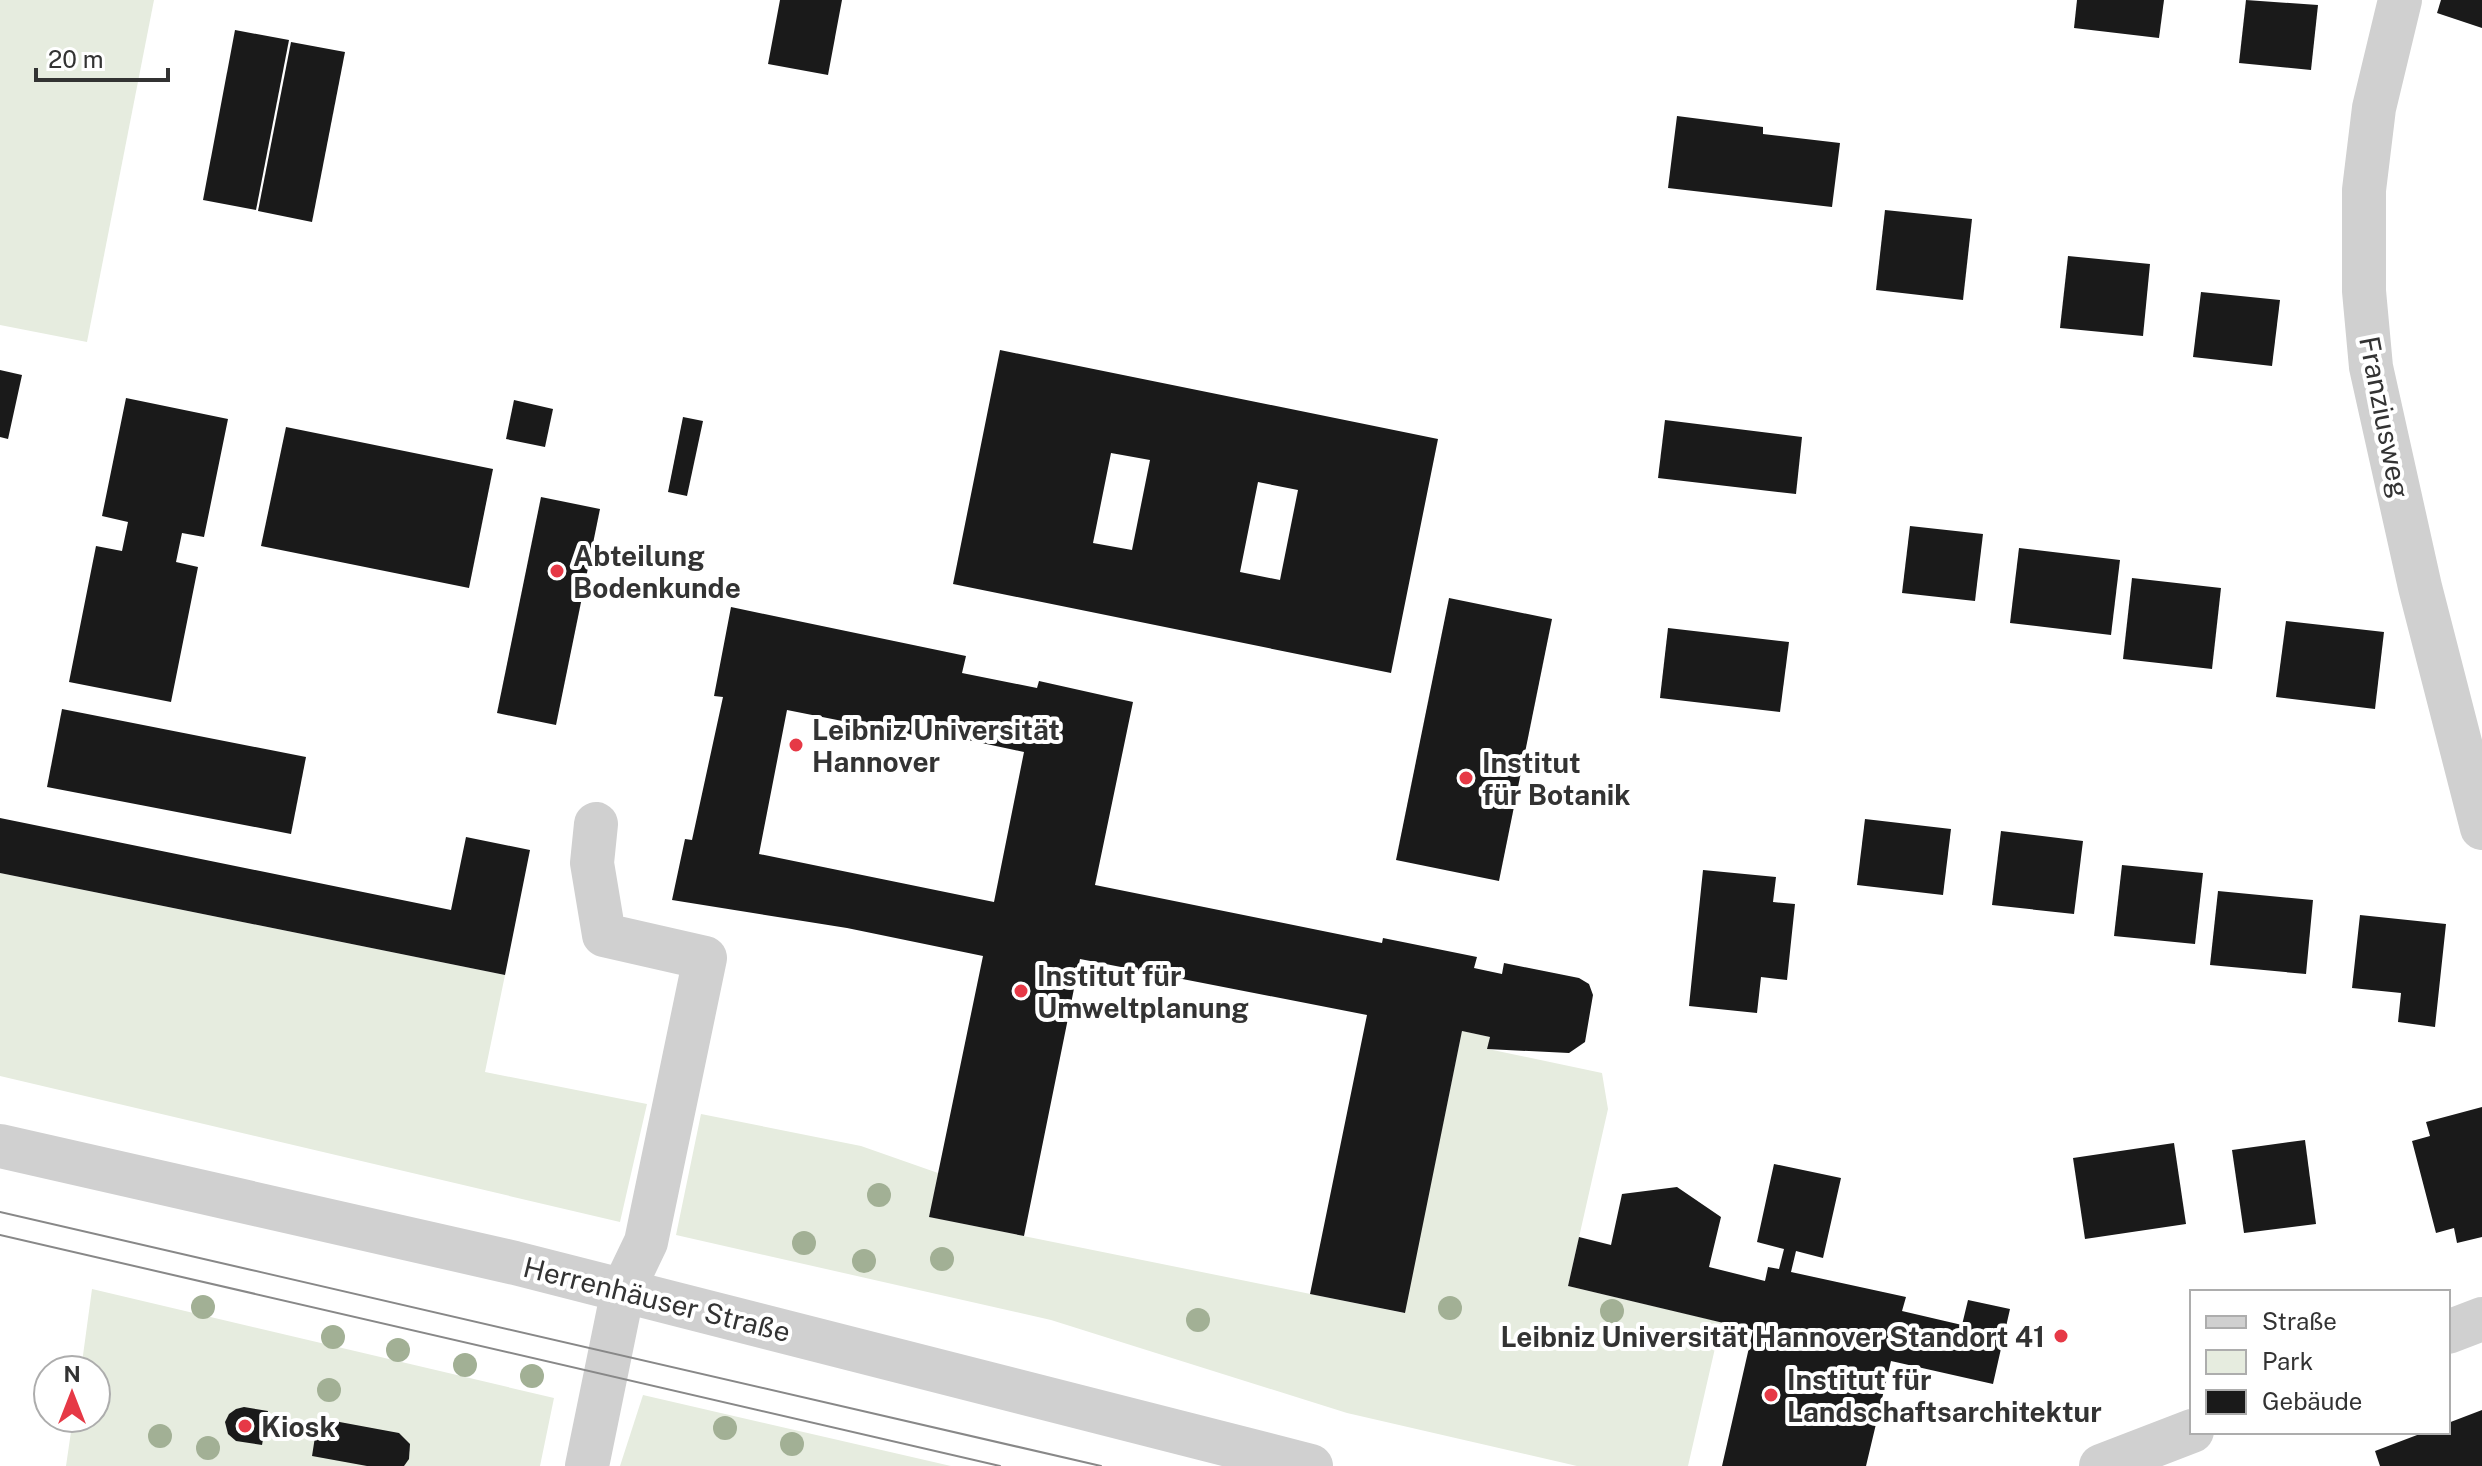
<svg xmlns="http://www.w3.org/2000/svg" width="2482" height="1466" font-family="'Public Sans',sans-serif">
	<rect width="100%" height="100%" fill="#fff"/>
	<!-- green -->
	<g fill="#e6ecdf">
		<path d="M0,0H154L87,342L0,325Z"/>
		<path d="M0,873L505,975L485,1072L647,1104L620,1222L0,1076Z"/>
		<path d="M1462,1031L1490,1037L1488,1049L1602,1073L1608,1109L1568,1286L1721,1322L1688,1466H1577L1347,1413L1051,1320L676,1235L701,1114L861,1146L938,1173L930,1217L1404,1313Z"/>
		<path d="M92,1289L554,1398L540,1466H66L73,1418H96V1370H81Z"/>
		<path d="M643,1395L951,1466H620Z"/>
	</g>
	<!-- building -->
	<g fill="#1a1a1a" fill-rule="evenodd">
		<path d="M780,0H842L828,75L768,64Z"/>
		<path d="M2077,0H2164L2159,38L2074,28Z"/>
		<path d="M2246,0L2318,5L2311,70L2239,63Z"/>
		<path d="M2441,0H2482V28L2437,13Z"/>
		<path d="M235,30L289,40L256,210L203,200Z"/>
		<path d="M291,42L345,52L312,222L258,211Z"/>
		<path d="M1677,116L1763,127V134L1840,143L1832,207L1668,188Z"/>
		<path d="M1885,210L1972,219L1963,300L1876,290Z"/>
		<path d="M2068,256L2150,264L2143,336L2060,328Z"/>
		<path d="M2201,292L2280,300L2272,366L2193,357Z"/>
		<path d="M1000,350L1438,439L1391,673L953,584ZM1111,453L1150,460L1132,550L1093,543ZM1258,482L1298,490L1280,580L1240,572Z"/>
		<path d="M0,370L22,375L8,439L0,437Z"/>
		<path d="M126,398L228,419L204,537L182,533L176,562L198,567L171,702L69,682L96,546L122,551L128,522L102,516Z"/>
		<path d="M514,400L553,409L545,447L506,439Z"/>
		<path d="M683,417L703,421L687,496L668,492Z"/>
		<path d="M1665,420L1802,437L1796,494L1658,478Z"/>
		<path d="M286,427L493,469L469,588L261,546Z"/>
		<path d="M541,497L600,509L556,725L497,713Z"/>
		<path d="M1910,526L1983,534L1975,601L1902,593Z"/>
		<path d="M2019,548L2120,560L2111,635L2010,623Z"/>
		<path d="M2132,578L2221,588L2212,669L2123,659Z"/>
		<path d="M1449,598L1552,619L1499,881L1396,860Z"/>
		<path d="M731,607L966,656L962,673L1037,688L1039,681L1133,702L1095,885L1382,943L1383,938L1477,957L1474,968L1502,974L1504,963L1579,978L1589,984L1593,995L1585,1042L1569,1053L1487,1049L1490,1037L1462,1031L1405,1313L1310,1294L1367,1015L1080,959L1024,1236L929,1217L983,956L847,928L672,900L685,839L692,840L723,697L714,696ZM787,710L948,742L949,736L1024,752L994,902L759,854Z"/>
		<path d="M2286,621L2384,632L2375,709L2276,697Z"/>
		<path d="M1668,628L1789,642L1780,712L1660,698Z"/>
		<path d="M62,709L306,757L291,834L47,787Z"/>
		<path d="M0,818L451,910L466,837L530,850L505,975L0,873Z"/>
		<path d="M1865,819L1951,829L1943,895L1857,885Z"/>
		<path d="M2001,831L2083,841L2074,914L1992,905Z"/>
		<path d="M2122,865L2203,873L2195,944L2114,936Z"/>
		<path d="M1703,870L1776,877L1773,902L1795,904L1787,980L1761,977L1757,1013L1689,1006Z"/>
		<path d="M2218,891L2313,900L2306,974L2210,965Z"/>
		<path d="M2360,915L2446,924L2435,1027L2398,1022L2401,993L2352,988Z"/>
		<path d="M2482,1107V1237L2457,1243L2454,1228L2436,1233L2412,1141L2430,1136L2426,1122Z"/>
		<path d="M2305,1140L2316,1224L2244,1233L2232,1150Z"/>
		<path d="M2174,1143L2186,1224L2085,1239L2073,1158Z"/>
		<path d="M1774,1164L1841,1178L1823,1258L1796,1251L1791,1272L1906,1297L1902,1311L1962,1325L1968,1300L2010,1309L1993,1384L1891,1361L1866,1466H1722L1753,1330L1568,1286L1579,1237L1611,1245L1622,1194L1677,1187L1721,1217L1709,1267L1765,1281L1768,1267L1779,1269L1784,1249L1757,1242Z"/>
		<path d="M244,1407L268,1411L262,1445L236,1441L228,1434L225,1422L229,1414L236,1409Z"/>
		<path d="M2482,1410V1466H2380L2375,1451L2425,1432H2448V1423Z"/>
		<path d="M318,1418L399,1433L410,1444L409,1459L404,1466H367L312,1456Z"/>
		<path d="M282,1425L298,1428L296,1440L280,1437Z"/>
	</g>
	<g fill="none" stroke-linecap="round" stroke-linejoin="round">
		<!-- minor -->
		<g stroke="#d0d0d0" stroke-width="44">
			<path d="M2400,0L2374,108L2364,190V291L2371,367L2420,587L2482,828"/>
			<path d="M0,1146L515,1263L1311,1466"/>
			<path d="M2448,1332L2482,1319"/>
			<path d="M587,1466L623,1290L646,1242L705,958L604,935L592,863L596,824"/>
			<path d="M2101,1466L2192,1431"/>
		</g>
		<!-- tram -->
		<g stroke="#888" stroke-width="2">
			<path d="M0,1212L1101,1466"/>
			<path d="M0,1235L1000,1466"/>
		</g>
	</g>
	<!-- trees -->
	<g fill="#a2b095">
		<circle cx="879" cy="1195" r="12"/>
		<circle cx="804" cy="1243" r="12"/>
		<circle cx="942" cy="1259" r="12"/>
		<circle cx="864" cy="1261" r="12"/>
		<circle cx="203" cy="1307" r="12"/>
		<circle cx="1450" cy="1308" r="12"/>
		<circle cx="1612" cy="1311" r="12"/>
		<circle cx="1198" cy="1320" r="12"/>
		<circle cx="333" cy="1337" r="12"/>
		<circle cx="398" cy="1350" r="12"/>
		<circle cx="465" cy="1365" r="12"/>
		<circle cx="532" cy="1376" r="12"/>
		<circle cx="329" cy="1390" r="12"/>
		<circle cx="725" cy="1428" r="12"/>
		<circle cx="160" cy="1436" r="12"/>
		<circle cx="792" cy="1444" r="12"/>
		<circle cx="208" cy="1448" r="12"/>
	</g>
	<!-- markers -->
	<g fill="#e63946" stroke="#fff" stroke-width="3">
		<circle cx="557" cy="571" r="8"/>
		<circle cx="796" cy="745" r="8"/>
		<circle cx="1466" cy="778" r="8"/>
		<circle cx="1021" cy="991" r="8"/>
		<circle cx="2061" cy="1336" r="8"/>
		<circle cx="1771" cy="1395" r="8"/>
		<circle cx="245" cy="1426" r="8"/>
	</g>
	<g text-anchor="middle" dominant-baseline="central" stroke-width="8" stroke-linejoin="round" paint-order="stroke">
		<!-- street labels -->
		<g font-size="28" fill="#333" stroke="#fff">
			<text transform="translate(2385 417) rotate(79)">Franziusweg</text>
			<text transform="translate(657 1299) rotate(14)">Herrenhäuser Straße</text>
		</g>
		<!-- poi labels -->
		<g font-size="28" font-weight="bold" fill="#333" stroke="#fff" text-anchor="start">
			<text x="573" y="555">Abteilung<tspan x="573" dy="32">Bodenkunde</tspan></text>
			<text x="812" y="729">Leibniz Universität<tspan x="812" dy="32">Hannover</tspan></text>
			<text x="1482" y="762">Institut<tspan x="1482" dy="32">für Botanik</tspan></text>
			<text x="1037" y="975">Institut für<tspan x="1037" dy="32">Umweltplanung</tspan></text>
			<text x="2045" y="1336" text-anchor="end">Leibniz Universität Hannover Standort 41</text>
			<text x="1787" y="1379">Institut für<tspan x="1787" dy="32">Landschaftsarchitektur</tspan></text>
			<text x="261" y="1426">Kiosk</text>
		</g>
	</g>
	<!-- legend -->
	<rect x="2190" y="1290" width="260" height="144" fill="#ffffff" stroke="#adadad" stroke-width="2"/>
	<rect x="2206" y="1316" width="40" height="12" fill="#d0d0d0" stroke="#adadad" stroke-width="2"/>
	<text x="2262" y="1330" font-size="24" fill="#333333">Straße</text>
	<rect x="2206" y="1350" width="40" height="24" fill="#e6ecdf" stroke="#adadad" stroke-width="2"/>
	<text x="2262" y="1370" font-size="24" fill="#333333">Park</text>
	<rect x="2206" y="1390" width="40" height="24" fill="#1a1a1a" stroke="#adadad" stroke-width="2"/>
	<text x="2262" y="1410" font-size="24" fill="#333333">Gebäude</text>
	<!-- north arrow -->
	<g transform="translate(72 1394)"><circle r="38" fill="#ffffff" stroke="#adadad" stroke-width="2"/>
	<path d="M0-6L14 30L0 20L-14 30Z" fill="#e63946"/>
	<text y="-12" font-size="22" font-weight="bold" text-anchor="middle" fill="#333333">N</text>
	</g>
	<!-- scale -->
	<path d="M36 68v12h132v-12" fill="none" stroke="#333333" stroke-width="4"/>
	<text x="48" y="68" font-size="24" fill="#333333" stroke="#ffffff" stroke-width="6" paint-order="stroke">20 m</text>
</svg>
